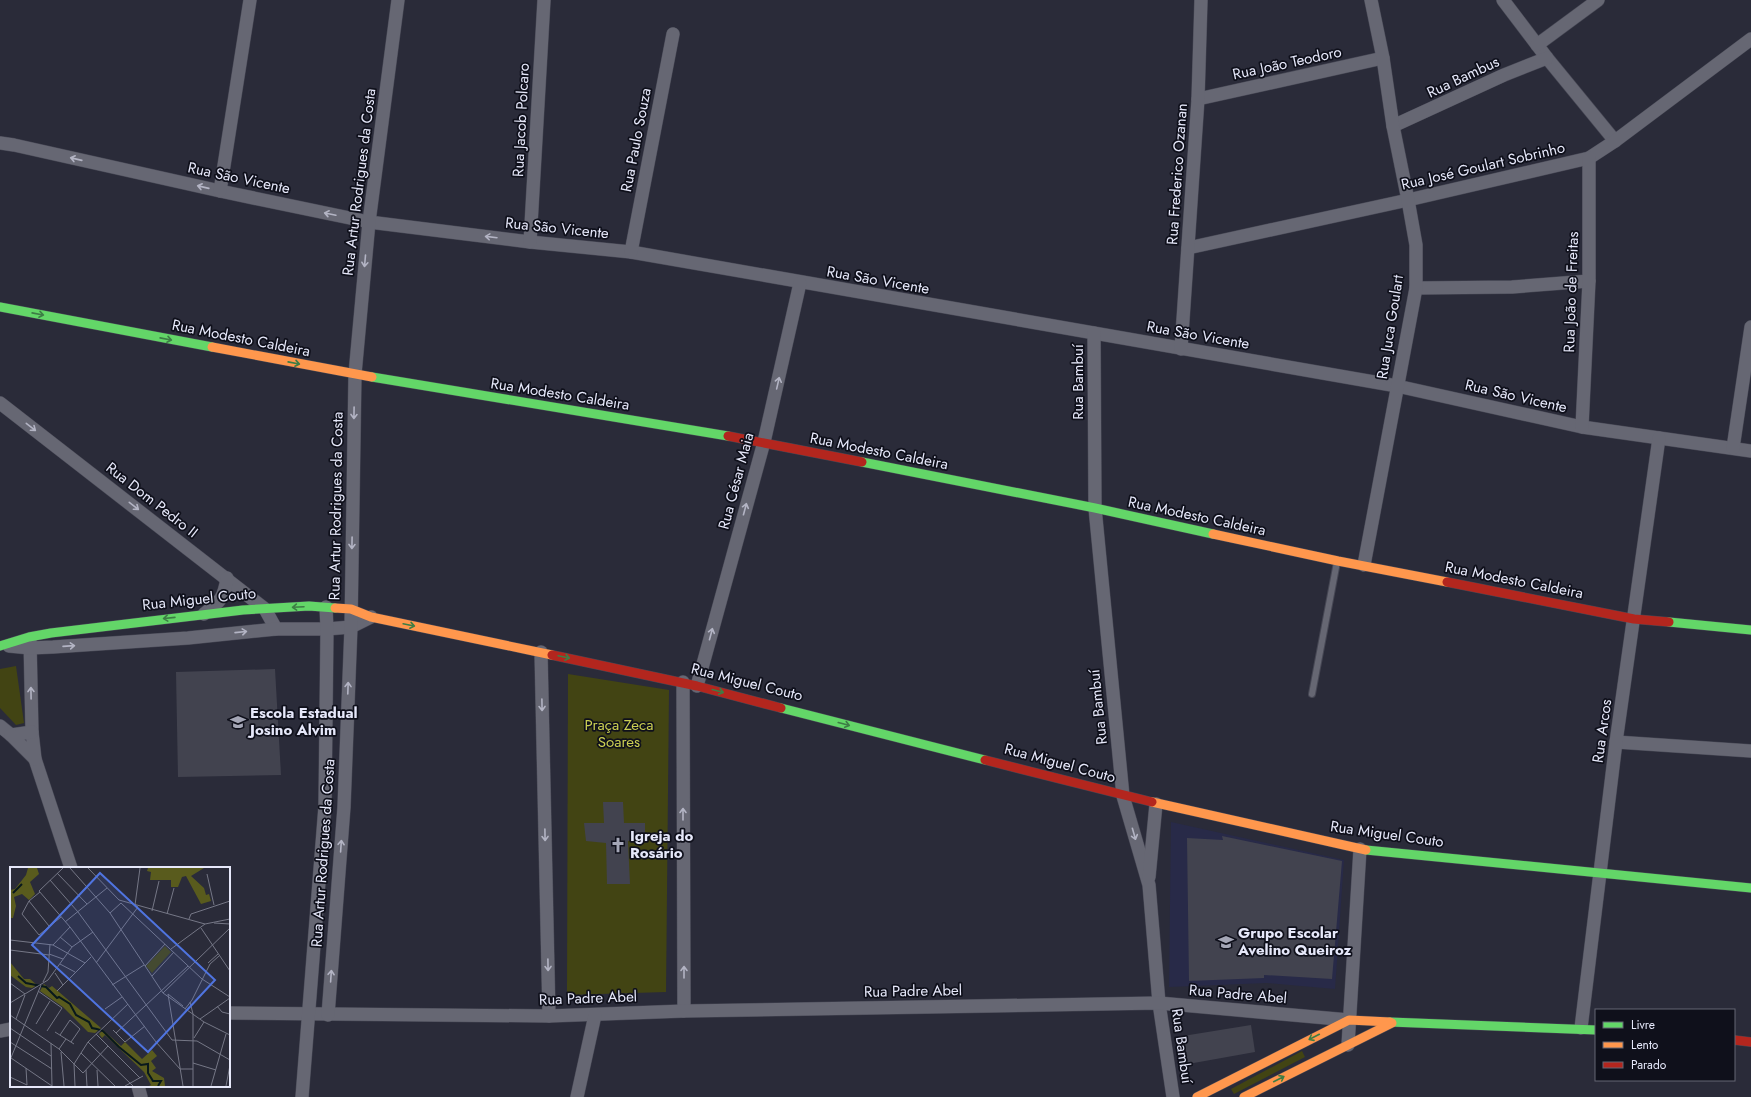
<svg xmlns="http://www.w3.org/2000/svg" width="1751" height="1097" font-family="Jost,sans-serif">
	<rect width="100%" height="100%" fill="#2a2b39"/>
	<!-- built -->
	<path fill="#282a48" d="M1171,822L1344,860L1335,989L1267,983L1169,987Z"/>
	<!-- green -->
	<g fill="#424413">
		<path d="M16,666L24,723L16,725L0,708V669Z"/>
		<path d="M568,674L669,690L666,992L567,995Z"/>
		<path d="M1302,1051L1305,1057L1234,1094L1231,1089Z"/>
	</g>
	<!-- building -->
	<g fill="#42434f">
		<path d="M275,669L281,775L178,777L176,672Z"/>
		<path d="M603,802H623L624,823H645V839L628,841L630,884H607L606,843L586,841L584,823H604Z"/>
		<path d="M1222,836L1342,861L1332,979L1264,975V978L1189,981L1187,838L1223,840Z"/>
		<path d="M1251,1025L1255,1052L1188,1064L1183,1036Z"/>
	</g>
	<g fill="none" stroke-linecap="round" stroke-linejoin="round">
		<defs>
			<path id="lane" d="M1312,694L1337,562"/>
			<g id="street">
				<path d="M1503,0L1547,58L1615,141"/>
				<path d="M1537,45L1598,0"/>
				<path d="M1198,99L1383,58"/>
				<path d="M1393,126L1504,75L1547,58"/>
				<path d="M0,143L14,145L220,191L369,222L530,242L631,252L1397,386L1582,427L1751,451"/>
				<path d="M220,191L250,0"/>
				<path d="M530,242L544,0"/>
				<path d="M1188,248L1408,200L1589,158L1615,141L1751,39"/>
				<path d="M631,252L673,34"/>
				<path d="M1416,288L1512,287L1589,281"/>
				<path d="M1094,333L1095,508L1123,796L1149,885L1159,1003L1173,1097"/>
				<path d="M1181,349L1198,99L1201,0"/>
				<path d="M0,403L265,609L276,629"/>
				<path d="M1582,427L1589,281V158"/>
				<path d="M1733,448L1751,327"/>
				<path d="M1364,565L1416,288V245L1408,200L1393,126L1383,58L1371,0"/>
				<path d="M204,614C220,602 224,598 227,578"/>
				<path d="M30,640L32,732L35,759L71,868"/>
				<path d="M9,646L30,648L53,647L188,638L276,629H327L351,627L371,617"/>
				<path d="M541,652L549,1016"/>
				<path d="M683,682L684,1011"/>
				<path d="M697,686L764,442L800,283"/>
				<path d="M0,726L11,735L32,732"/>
				<path d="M11,735L35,759"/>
				<path d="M1616,742L1751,751"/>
				<path d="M1149,877L1156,804"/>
				<path d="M229,1013L549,1016L684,1011L1159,1003L1349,1020"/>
				<path d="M328,1015L344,807L351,627L355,374L369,222L398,0"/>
				<path d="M1581,1028L1616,742L1659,438"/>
				<path d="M0,1031L11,1029"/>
				<path d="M1348,1045L1360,849"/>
				<path d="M138,1086L141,1097"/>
				<path d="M302,1097L325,806L327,629L326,607"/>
				<path d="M577,1097L595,1015"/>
			</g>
			<g id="fast">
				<path d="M0,307L212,347"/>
				<path d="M372,377L728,436"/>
				<path d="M862,462L1095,508L1213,534"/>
				<path d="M1669,622L1751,630"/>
				<path d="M0,646L29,637L51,633L243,610L309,606L335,608"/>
				<path d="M781,708L985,760"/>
				<path d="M1366,850L1751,888"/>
				<path d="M1390,1022L1596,1030"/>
			</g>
			<g id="slow">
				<path d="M212,347L372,377"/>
				<path d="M1213,534L1338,561L1447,582"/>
				<path d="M335,608L351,609L371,617L552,655"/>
				<path d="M1152,802L1366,850"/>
				<path d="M1197,1097L1349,1020L1390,1022"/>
				<path d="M1244,1097L1392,1023"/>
			</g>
			<g id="jam">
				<path d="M728,436L862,462"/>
				<path d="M1447,582L1634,619L1669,622"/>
				<path d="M552,655L697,686L781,708"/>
				<path d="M985,760L1152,802"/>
				<path d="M1734,1040L1751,1042"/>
			</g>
		</defs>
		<!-- lane casing -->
		<use href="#lane" stroke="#464754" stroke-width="8"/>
		<!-- street casing -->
		<use href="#street" stroke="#464754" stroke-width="14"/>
		<!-- fast casing -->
		<use href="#fast" stroke="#464754" stroke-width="10"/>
		<!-- slow casing -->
		<use href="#slow" stroke="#464754" stroke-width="10"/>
		<!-- jam casing -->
		<use href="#jam" stroke="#464754" stroke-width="10"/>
		<!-- lane -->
		<use href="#lane" stroke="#666773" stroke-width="6"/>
		<!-- street -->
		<use href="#street" stroke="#666773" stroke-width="13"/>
		<!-- fast -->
		<use href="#fast" stroke="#63d668" stroke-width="9"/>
		<!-- slow -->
		<use href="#slow" stroke="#ff974d" stroke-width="9"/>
		<!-- jam -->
		<use href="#jam" stroke="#b3261e" stroke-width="9"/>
	</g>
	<!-- one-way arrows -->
	<defs><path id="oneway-shaft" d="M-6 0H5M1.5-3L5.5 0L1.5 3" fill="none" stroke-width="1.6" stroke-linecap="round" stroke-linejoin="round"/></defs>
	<g stroke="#b3b4c4">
		<use href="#oneway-shaft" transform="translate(76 159) rotate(-167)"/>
		<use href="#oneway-shaft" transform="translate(203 187) rotate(-167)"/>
		<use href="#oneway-shaft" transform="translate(330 214) rotate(-168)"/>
		<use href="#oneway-shaft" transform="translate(491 237) rotate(-173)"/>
		<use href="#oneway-shaft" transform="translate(365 261) rotate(95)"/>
		<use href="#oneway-shaft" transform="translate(778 383) rotate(-77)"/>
		<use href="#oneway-shaft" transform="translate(354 413) rotate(91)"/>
		<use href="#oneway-shaft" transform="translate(31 427) rotate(38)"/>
		<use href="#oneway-shaft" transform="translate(134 506) rotate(38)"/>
		<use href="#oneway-shaft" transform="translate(745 509) rotate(-75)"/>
		<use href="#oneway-shaft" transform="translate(352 543) rotate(91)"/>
		<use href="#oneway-shaft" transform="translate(241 632) rotate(-6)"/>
		<use href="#oneway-shaft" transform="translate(711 634) rotate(-75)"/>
		<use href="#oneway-shaft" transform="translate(69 646) rotate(-4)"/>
		<use href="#oneway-shaft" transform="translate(348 688) rotate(-88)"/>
		<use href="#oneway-shaft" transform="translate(31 693) rotate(-91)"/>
		<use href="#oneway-shaft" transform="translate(542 705) rotate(89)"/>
		<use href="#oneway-shaft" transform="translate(683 814) rotate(-90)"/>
		<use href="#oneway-shaft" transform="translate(1134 834) rotate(74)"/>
		<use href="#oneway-shaft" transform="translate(545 835) rotate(89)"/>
		<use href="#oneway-shaft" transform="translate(341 846) rotate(-86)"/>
		<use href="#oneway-shaft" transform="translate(548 965) rotate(89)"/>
		<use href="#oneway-shaft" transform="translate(684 972) rotate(-90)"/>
		<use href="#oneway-shaft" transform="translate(331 976) rotate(-86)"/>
	</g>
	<g stroke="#3d7d45">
		<use href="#oneway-shaft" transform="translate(38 314) rotate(11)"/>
		<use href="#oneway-shaft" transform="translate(166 339) rotate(11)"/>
		<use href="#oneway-shaft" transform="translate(294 363) rotate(11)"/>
		<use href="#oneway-shaft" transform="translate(298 607) rotate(177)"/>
		<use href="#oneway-shaft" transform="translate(169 618) rotate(174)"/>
		<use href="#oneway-shaft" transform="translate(409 625) rotate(12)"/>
		<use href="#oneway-shaft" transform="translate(564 657) rotate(12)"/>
		<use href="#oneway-shaft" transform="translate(718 691) rotate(15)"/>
		<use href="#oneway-shaft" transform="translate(844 724) rotate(15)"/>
		<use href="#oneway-shaft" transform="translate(1314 1037) rotate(153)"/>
		<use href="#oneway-shaft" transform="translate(1279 1079) rotate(-27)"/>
	</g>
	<!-- icons -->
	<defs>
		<symbol id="school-bare" viewBox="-9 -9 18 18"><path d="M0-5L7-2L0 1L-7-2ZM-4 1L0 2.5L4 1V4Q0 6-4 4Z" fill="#a4a6b6" stroke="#0f101b" stroke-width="2.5" paint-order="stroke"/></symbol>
		<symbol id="church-bare" viewBox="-9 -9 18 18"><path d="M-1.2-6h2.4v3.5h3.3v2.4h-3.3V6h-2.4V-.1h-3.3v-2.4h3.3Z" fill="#a4a6b6" stroke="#0f101b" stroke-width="2.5" paint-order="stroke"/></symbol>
	</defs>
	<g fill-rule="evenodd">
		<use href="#school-bare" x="227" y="711" width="22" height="22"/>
		<use href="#church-bare" x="607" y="834" width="22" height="22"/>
		<use href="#school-bare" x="1215" y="931" width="22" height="22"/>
	</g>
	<g text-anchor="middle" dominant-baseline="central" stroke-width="3.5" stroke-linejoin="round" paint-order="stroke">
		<!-- street labels -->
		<g font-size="15" fill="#e6e8fa" stroke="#0f101b">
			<text transform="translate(1287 63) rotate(-12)">Rua João Teodoro</text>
			<text transform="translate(1463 77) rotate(-25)">Rua Bambus</text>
			<text transform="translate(521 120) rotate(-87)">Rua Jacob Polcaro</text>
			<text transform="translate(636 140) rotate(-79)">Rua Paulo Souza</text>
			<text transform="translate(1483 166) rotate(-13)">Rua José Goulart Sobrinho</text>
			<text transform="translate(1177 174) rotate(-86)">Rua Frederico Ozanan</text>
			<text transform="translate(239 178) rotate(12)">Rua São Vicente</text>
			<text transform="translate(359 182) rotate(-83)">Rua Artur Rodrigues da Costa</text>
			<text transform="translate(557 228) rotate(6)">Rua São Vicente</text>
			<text transform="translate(878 280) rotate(10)">Rua São Vicente</text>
			<text transform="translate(1571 292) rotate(-88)">Rua João de Freitas</text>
			<text transform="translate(1390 327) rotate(-81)">Rua Juca Goulart</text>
			<text transform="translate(1198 335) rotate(10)">Rua São Vicente</text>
			<text transform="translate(241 338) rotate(11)">Rua Modesto Caldeira</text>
			<text transform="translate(1078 382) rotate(-90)">Rua Bambuí</text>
			<text transform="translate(560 394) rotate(9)">Rua Modesto Caldeira</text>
			<text transform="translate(1516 396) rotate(13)">Rua São Vicente</text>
			<text transform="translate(879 451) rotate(11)">Rua Modesto Caldeira</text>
			<text transform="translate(736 481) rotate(-75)">Rua César Maia</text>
			<text transform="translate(152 500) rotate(38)">Rua Dom Pedro II</text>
			<text transform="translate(336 506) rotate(-89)">Rua Artur Rodrigues da Costa</text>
			<text transform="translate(1197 516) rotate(12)">Rua Modesto Caldeira</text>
			<text transform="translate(1514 580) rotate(11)">Rua Modesto Caldeira</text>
			<text transform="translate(199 599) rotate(-6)">Rua Miguel Couto</text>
			<text transform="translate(747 682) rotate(14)">Rua Miguel Couto</text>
			<text transform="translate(1098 707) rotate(-96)">Rua Bambuí</text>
			<text transform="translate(1602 731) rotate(-82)">Rua Arcos</text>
			<text transform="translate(1060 763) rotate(15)">Rua Miguel Couto</text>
			<text transform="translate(1387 834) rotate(8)">Rua Miguel Couto</text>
			<text transform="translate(323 853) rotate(-86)">Rua Artur Rodrigues da Costa</text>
			<text transform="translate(913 991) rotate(-1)">Rua Padre Abel</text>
			<text transform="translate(1238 994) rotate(5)">Rua Padre Abel</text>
			<text transform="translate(588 998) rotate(-2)">Rua Padre Abel</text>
			<text transform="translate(1182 1046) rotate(82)">Rua Bambuí</text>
		</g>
		<!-- poi labels -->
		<g font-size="15" font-weight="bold" fill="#e6e8fa" stroke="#0f101b" text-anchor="start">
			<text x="250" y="713">Escola Estadual<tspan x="250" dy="17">Josino Alvim</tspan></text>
			<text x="630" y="836">Igreja do<tspan x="630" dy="17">Rosário</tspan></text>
			<text x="1238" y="933">Grupo Escolar<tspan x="1238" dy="17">Avelino Queiroz</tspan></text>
		</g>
		<!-- park labels -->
		<g font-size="15" fill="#cbcf52" stroke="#0f101b">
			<text x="619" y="725">Praça Zeca<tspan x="619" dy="17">Soares</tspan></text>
		</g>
	</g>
	<!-- overview -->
	<g transform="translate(10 867)">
		<rect width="220" height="220" fill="#2a2b39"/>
		<path d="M155,79L161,85L142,106L136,99Z" fill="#424413"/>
		<path d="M18,1H27L29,7L20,15L25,27L19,33L12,27L4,30L6,39L3,51H0V23L5,22L16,8ZM138,1H194L181,9L194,21L196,28L199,27L201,34L191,37L176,9L172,10L168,20H161V13H140L141,5L137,4ZM0,95L14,112H20L27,118L22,121L16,120L0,108ZM34,117L39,121L42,119L91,161L85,166L78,165L53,140L30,124ZM93,163L111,179L115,175L132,192L142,183L147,189L141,194L146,201L142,204L154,211L155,219H139L141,218L134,205L95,168L92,171L89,167Z" fill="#595b1d"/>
		<path fill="none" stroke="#08181c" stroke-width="2" d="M3,26L12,17M8,109L16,116L36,120L47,131L49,130L60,137L66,148L79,155L82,161L87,162M87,162L93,164L109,180M109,180L131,198L138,197V206L143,214H151L148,219"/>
		<path fill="none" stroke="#757786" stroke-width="1" d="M53,1L29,24L60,60L146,175L170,202H183M60,1L100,46L153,126L194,155L220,168M78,1L109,33M47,6L77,37M197,7L204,38M40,13L68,45L162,173L187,174L220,193M220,30V50M109,33L195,57L220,52M19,34L30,25M111,36L192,112L220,130M142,44L149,14M100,46L111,36M157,47L164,21M179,52L181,47L220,34M55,55L97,21M204,56L220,57M39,59L19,34L12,47L29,68L51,50M191,61L220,104M50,70L62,80M0,73L43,78L75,96M43,78L60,60M161,82L195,57M0,83L39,88M39,87L53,92M86,96L128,40L125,38L130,1M198,96L208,87M50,97L65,105M135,99L155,77M45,106L53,118M142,109L164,85M33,115L38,105L40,77M0,116L15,127M102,118L134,98M28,124L52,141L37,164M47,124L81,90M153,126L220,61M158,127L173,219M158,127L173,139M180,135L183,147V219M0,136L38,113L62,80L83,65M207,139L212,145L220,147M95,142L112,130M175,142L182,133L200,97L209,89M0,148L49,182L73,206M6,152L15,128M190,152L220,131M26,157L40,134M0,161L41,189M103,163L115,175L135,159M45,165L64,177M106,166L178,99M86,167L130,211M50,168L60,153L70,162L61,175M184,171L194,155M0,175L42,202M78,175L123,219M41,176L42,219M49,182L56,172M51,185L54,219M71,186L105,219M1,191L42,219M0,193L31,118M183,196L206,203M16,201L17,218M76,203L77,219M87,203L88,219M73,206L98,179M0,210L17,218M65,219L64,197L78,175L118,137M115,219L133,209M201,219L216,167M216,219L220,198"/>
		<path fill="#4f74e0" fill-opacity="0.15" stroke="#4f74e0" stroke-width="2" d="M90,6L205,113L138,185L22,78Z"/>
		<rect width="220" height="220" fill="none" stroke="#e6e8fa" stroke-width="2"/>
	</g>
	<!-- legend -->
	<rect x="1595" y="1009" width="140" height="72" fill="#0f101b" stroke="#656674"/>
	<rect x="1603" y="1022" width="20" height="6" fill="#63d668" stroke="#656674"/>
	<text x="1631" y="1029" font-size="12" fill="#e6e8fa">Livre</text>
	<rect x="1603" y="1042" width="20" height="6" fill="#ff974d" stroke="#656674"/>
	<text x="1631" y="1049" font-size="12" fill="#e6e8fa">Lento</text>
	<rect x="1603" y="1062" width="20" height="6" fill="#b3261e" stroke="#656674"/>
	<text x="1631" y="1069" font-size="12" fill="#e6e8fa">Parado</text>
</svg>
